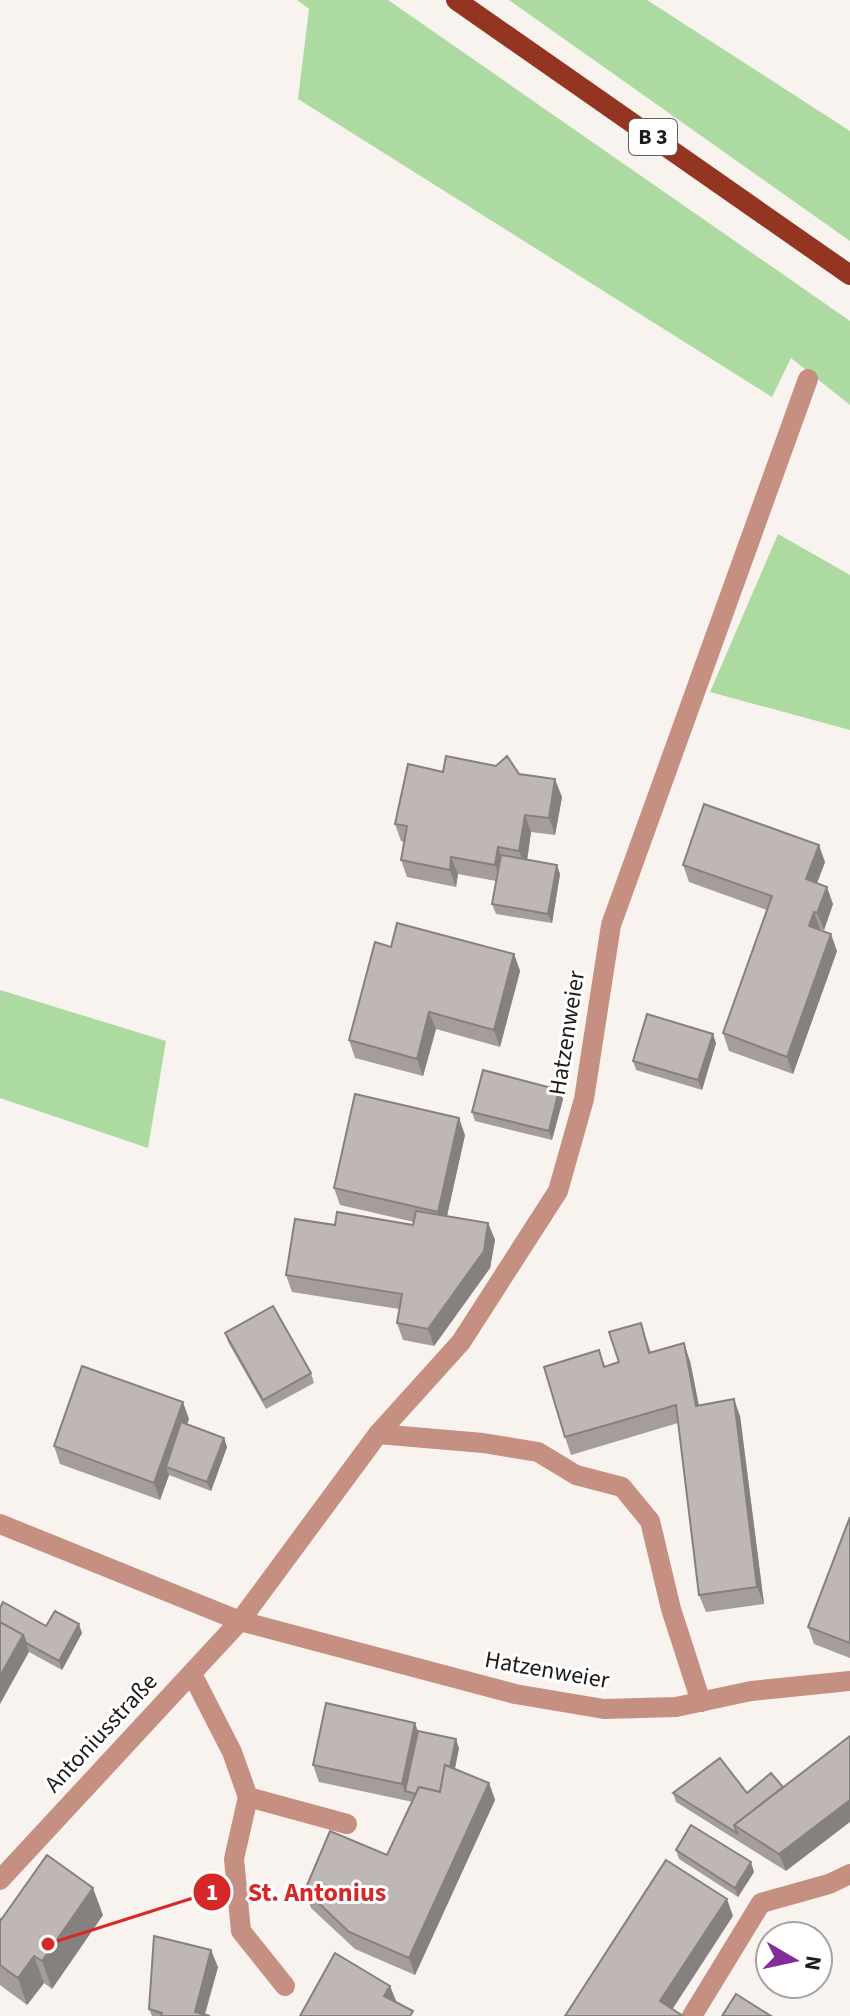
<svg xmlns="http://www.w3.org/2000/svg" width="850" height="2016" font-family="'Source Sans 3',sans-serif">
	<rect width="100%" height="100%" fill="#f8f3ee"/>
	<!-- green -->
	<g fill="#addaa0">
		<path d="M297,0H388L850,321V405L791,358L772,397L298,99L309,9Z"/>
		<path d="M509,0H647L850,131V241Z"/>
		<path d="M778,534L850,575V730L710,692Z"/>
		<path d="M0,990L166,1041L148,1148L0,1098Z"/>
	</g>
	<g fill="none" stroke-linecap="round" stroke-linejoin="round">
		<!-- lane -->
		<g stroke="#c58f82" stroke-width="20">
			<path d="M378,1434L483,1443L538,1452L576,1475L622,1487L650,1521L671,1609L701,1702"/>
			<path d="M192,1674L232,1752L248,1797L234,1859L241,1931L285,1986"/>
			<path d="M248,1797L347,1824"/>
		</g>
		<!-- street -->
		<g stroke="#c58f82" stroke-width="20">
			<path d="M0,1524L240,1621L515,1694L604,1709L676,1707L751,1691L850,1681"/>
			<path d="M0,1880L240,1621L378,1434L461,1342L558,1191L584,1099L611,925L808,379"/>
			<path d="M692,2016L761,1903L829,1884L850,1874"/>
		</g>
		<!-- primary -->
		<path stroke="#933521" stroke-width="20" d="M456,0L850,275"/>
	</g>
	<!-- wall -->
	<g fill="#a49d9c">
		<path d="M443,772L519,774L562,797L555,835L531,832L527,860L560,874L552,923L496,914L492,904L496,881L458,874L456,887L407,877L401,860L404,842L401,841L395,824Z"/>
		<path d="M825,862L817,883L833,904L824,930L820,929V930L837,951L793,1074L729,1051L723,1033L767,910L689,882L683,865Z"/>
		<path d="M391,947L514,954L520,971L500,1047L436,1029L423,1076L355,1058L349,1040Z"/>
		<path d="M716,1043L702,1090L636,1070L633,1061Z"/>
		<path d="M559,1090L563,1099L552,1140L475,1121L472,1112Z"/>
		<path d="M465,1135L447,1216L488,1223L495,1240L490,1268L434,1346L403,1340L397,1323L399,1309L292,1292L286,1275L335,1225H413L414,1222L340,1205L334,1188Z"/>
		<path d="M641,1323L651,1353L690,1361L699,1405L740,1416L764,1604L706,1612L699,1595L678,1423L571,1455L565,1437L599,1350L605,1366L619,1362Z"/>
		<path d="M225,1333L311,1373L314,1383L266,1409L228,1342Z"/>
		<path d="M189,1419L187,1424L224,1438L227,1447L211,1491L169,1475L160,1500L60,1464L54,1446Z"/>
		<path d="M850,1517V1658L814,1644L808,1627Z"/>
		<path d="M0,1608L46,1626L82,1633L62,1670L29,1652Z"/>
		<path d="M418,1731L459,1748L455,1769L489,1783L495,1800L415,1975L355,1949L311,1908L305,1890L387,1855L413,1802L319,1782L313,1765Z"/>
		<path d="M771,1773L786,1871L676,1802L673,1793H747Z"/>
		<path d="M676,1850L754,1872L738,1897L679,1859Z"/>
		<path d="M103,1915L52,1989L44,1983L27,2005L0,1985V1919L1,1920Z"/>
		<path d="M218,1967L205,2015L210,2016H152L149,2009Z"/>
	</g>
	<!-- shaded-wall -->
	<g fill="#86807f">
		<path d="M555,779L562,797L555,835L549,818Z"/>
		<path d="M525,815L531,832L526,868L519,851Z"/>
		<path d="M819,845L825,862L812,896L806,879Z"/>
		<path d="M498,847L504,864L501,882L495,865Z"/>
		<path d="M451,857L458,874L456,887L450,870Z"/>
		<path d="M557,865L560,874L552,923L548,914Z"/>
		<path d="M827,887L833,904L824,930L817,913Z"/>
		<path d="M814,912L820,929L816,944L809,926Z"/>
		<path d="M831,934L837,951L793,1074L787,1057Z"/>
		<path d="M514,954L520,971L500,1047L494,1030Z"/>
		<path d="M429,1012L436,1029L423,1076L417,1059Z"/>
		<path d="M713,1034L716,1043L702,1090L698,1080Z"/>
		<path d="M559,1090L563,1099L552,1140L549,1131Z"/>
		<path d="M459,1118L465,1135L444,1229L438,1212Z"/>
		<path d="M488,1223L495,1240L490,1268L434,1346L428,1329Z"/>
		<path d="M684,1343L690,1361L702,1423L696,1406Z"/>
		<path d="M734,1399L740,1416L764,1604L757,1587Z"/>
		<path d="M183,1402L189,1419L171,1469L166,1467L169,1475L160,1500L154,1483Z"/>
		<path d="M224,1438L227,1447L211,1491L207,1482Z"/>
		<path d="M79,1624L82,1633L62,1670L59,1661Z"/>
		<path d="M23,1635L29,1652L0,1704V1676Z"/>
		<path d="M415,1723L421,1740L405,1791L402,1784Z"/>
		<path d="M456,1739L459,1748L446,1809L443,1800Z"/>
		<path d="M489,1783L495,1800L415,1975L409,1958Z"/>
		<path d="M850,1800V1822L786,1871L779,1854Z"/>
		<path d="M751,1862L754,1872L738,1897L735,1888Z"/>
		<path d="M93,1888L103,1915L52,1989L42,1961Z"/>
		<path d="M727,1899L733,1916L668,2016L660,2001Z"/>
		<path d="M211,1950L218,1967L204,2016L195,2012Z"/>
		<path d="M34,1956L44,1983L27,2005L18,1978Z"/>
		<path d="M390,1986L397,2003L384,1996Z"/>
	</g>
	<!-- building -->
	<g fill="#bfb7b5" stroke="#86807f" stroke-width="2">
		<path d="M446,756L496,766L507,756L519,774L555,779L549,818L525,815L519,851L498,847L495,865L451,857L450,870L401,860L407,826L395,824L408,764L443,772Z"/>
		<path d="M704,804L819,845L806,879L827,887L817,913L814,912L809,926L831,934L787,1057L723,1033L772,896L683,865Z"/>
		<path d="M501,855L557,865L548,914L492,904Z"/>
		<path d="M397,923L514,954L494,1030L429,1012L417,1059L349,1040L375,942L391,947Z"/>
		<path d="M647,1014L713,1034L698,1080L633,1061Z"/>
		<path d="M483,1070L559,1090L549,1131L472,1112Z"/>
		<path d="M355,1094L459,1118L438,1212L334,1188Z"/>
		<path d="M416,1211L488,1223L484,1251L428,1329L397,1323L402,1294L286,1275L295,1219L335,1225L337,1212L413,1225Z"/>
		<path d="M273,1306L311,1373L263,1400L225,1333Z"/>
		<path d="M641,1323L649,1353L684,1343L696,1406L734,1399L757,1587L699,1595L676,1405L565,1437L544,1367L599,1350L604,1367L619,1362L609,1332Z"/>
		<path d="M82,1366L183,1402L154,1483L54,1446Z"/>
		<path d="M181,1422L224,1438L207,1482L166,1467Z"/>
		<path d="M850,1517V1643L808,1627Z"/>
		<path d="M3,1602L46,1626L55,1611L79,1624L59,1661L26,1643L23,1635L0,1622V1608Z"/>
		<path d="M0,1622L23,1635L0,1676Z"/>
		<path d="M326,1703L415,1723L402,1784L313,1765Z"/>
		<path d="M418,1731L456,1739L450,1767L445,1765L440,1792L419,1787L416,1794L405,1791Z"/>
		<path d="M850,1736V1800L779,1854L734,1825Z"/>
		<path d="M720,1758L747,1793L771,1773L783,1787L734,1825L737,1833L673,1793Z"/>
		<path d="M445,1765L489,1783L409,1958L349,1932L305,1890L330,1831L387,1855L419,1787L440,1792Z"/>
		<path d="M691,1825L751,1862L735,1888L676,1850Z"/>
		<path d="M47,1855L93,1888L42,1961L34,1956L18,1978L0,1965V1919L1,1920Z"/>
		<path d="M666,1860L727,1899L660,2001L683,2016H565Z"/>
		<path d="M154,1936L211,1950L195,2012L210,2016H161L162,2013L149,2009Z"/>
		<path d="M335,1953L390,1986L384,1996L413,2011L410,2016H300Z"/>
		<path d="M736,1994L771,2016H722Z"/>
	</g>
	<g text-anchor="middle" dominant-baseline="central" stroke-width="6" stroke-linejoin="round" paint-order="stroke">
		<!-- shield labels -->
		<rect fill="#fff" stroke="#615f5e" stroke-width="2" x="629" y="119" width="48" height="36" rx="6"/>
		<g font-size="22" font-weight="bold" fill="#1d1b19">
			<text x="653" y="137">B 3</text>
		</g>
		<!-- street labels -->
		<g font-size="24" fill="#1d1b19" stroke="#fff">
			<text transform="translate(567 1033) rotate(-81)">Hatzenweier</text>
			<text transform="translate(547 1670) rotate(10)">Hatzenweier</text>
			<text transform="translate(101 1733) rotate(-47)">Antoniusstraße</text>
		</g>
	</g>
	<!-- callouts -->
	<path fill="none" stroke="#d62828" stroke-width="3" d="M48 1944L212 1892"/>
	<g fill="#d62828" stroke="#fff" stroke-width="3">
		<circle cx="48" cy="1944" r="8"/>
		<circle cx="212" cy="1892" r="20"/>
	</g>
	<g font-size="24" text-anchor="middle" font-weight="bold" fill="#fff">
		<text x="212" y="1900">1</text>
	</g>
	<g font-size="26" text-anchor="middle" font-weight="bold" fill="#d62828" stroke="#fff" stroke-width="6" stroke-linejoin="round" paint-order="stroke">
		<text x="317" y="1901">St. Antonius</text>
	</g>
	<!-- north arrow -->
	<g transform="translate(794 1960) rotate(99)"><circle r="38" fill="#ffffff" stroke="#a5a4a3" stroke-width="2"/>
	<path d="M0-6L14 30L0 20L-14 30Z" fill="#822d9b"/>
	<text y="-12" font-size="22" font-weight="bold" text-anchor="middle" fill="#1d1b19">N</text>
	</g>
</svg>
